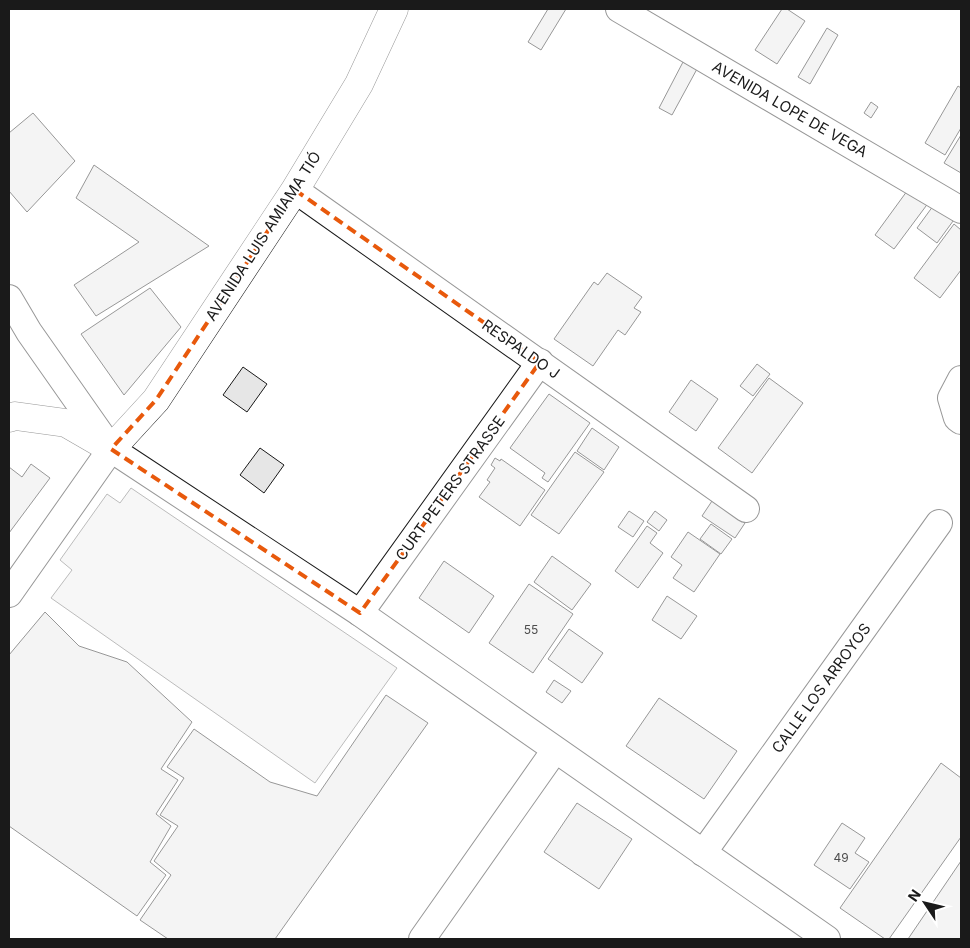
<svg xmlns="http://www.w3.org/2000/svg" width="970" height="948" font-family="Inter,sans-serif">
	<rect width="100%" height="100%" fill="#fff"/>
	<!-- parking -->
	<path fill="#ededed" stroke="#6a6a6a" d="M131,488L397,668L315,783L51,598L72,570L60,560L107,494L120,503Z"/>
	<!-- building -->
	<g fill="#e6e6e6" stroke="#1a1a1a">
		<path d="M548,9H566L541,50L528,42Z"/>
		<path d="M782,9H787L805,21L777,64L755,50Z"/>
		<path d="M827,28L838,35L810,84L798,77Z"/>
		<path d="M683,62L697,69L672,115L659,108Z"/>
		<path d="M958,86L961,88V128L945,155L925,143Z"/>
		<path d="M871,102L878,107L871,118L864,113Z"/>
		<path d="M33,113L75,161L27,212L9,191V133Z"/>
		<path d="M961,135V173L944,163Z"/>
		<path d="M94,165L209,246L96,316L74,285L139,242L76,198Z"/>
		<path d="M910,187L929,202L894,249L875,235Z"/>
		<path d="M936,202L956,217L937,243L917,228Z"/>
		<path d="M954,224L961,230V270L940,298L914,278Z"/>
		<path d="M607,273L642,297L634,308L641,312L625,335L618,330L593,366L554,339L594,282L598,285Z"/>
		<path d="M150,288L181,327L124,395L81,334Z"/>
		<path d="M757,364L770,374L753,396L740,386Z"/>
		<path d="M243,367L267,384L247,412L223,395Z"/>
		<path d="M769,378L803,403L752,473L718,448Z"/>
		<path d="M691,380L718,399L696,431L669,412Z"/>
		<path d="M549,394L590,423L548,482L542,478L545,473L510,448Z"/>
		<path d="M592,428L619,447L604,470L577,451Z"/>
		<path d="M260,448L284,465L264,493L240,475Z"/>
		<path d="M575,452L604,472L559,534L531,515Z"/>
		<path d="M495,458L500,461L501,459L545,490L520,526L479,497L490,482L487,480L495,468L491,465Z"/>
		<path d="M31,464L50,478L9,533V467L22,477Z"/>
		<path d="M712,501L745,523L735,538L702,516Z"/>
		<path d="M629,511L644,521L633,537L618,527Z"/>
		<path d="M655,511L667,520L659,531L647,522Z"/>
		<path d="M711,524L732,539L721,554L700,539Z"/>
		<path d="M647,526L657,533L650,543L663,553L638,588L615,571Z"/>
		<path d="M688,532L720,554L694,592L673,578L682,565L671,557Z"/>
		<path d="M552,556L591,584L572,610L534,582Z"/>
		<path d="M444,561L494,596L469,633L419,598Z"/>
		<path d="M529,584L573,614L533,673L489,643Z"/>
		<path d="M667,596L697,616L681,639L652,620Z"/>
		<path d="M45,612L79,646L127,662L192,722L161,769L178,780L156,814L171,826L150,862L166,875L137,916L9,826V655Z"/>
		<path d="M569,629L603,653L582,683L548,659Z"/>
		<path d="M554,680L571,691L562,703L546,692Z"/>
		<path d="M386,695L428,723L275,939H168L140,920L171,875L154,861L178,826L160,815L184,778L167,767L194,729L270,782L317,796Z"/>
		<path d="M659,698L737,751L704,799L626,746Z"/>
		<path d="M941,763L961,778V837L889,939H885L840,908Z"/>
		<path d="M577,803L632,839L599,889L544,852Z"/>
		<path d="M842,823L865,838L855,853L869,862L850,889L814,865Z"/>
		<path d="M961,861V939H908Z"/>
	</g>
	<g fill="none" stroke-linecap="round" stroke-linejoin="round">
		<defs>
			<g id="minor">
				<path d="M619,9L961,210"/>
				<path d="M295,190L746,509"/>
				<path d="M9,298L29,332L111,449L360,613L827,939"/>
				<path d="M961,379L951,398L957,418L961,421"/>
				<path d="M9,594L111,449"/>
				<path d="M360,613L540,362"/>
				<path d="M703,853L939,523"/>
				<path d="M422,939L555,750"/>
			</g>
			<path id="major" d="M9,418L15,416L66,423L111,449L156,400L295,190L359,84L394,9"/>
		</defs>
		<!-- minor casing -->
		<use href="#minor" stroke="#1a1a1a" stroke-width="28"/>
		<!-- major casing -->
		<use href="#major" stroke="#1a1a1a" stroke-width="29"/>
		<!-- minor -->
		<use href="#minor" stroke="#fff" stroke-width="26"/>
		<!-- major -->
		<use href="#major" stroke="#fff" stroke-width="28"/>
	</g>
	<!-- marked area -->
	<path d="M0 0H970V948H0ZM295,190L540,362L360,613L111,449L156,400Z" fill="#fff" fill-opacity=".55" fill-rule="evenodd"/>
	<path fill="none" stroke="#e8590c" stroke-width="4" stroke-dasharray="10 6" stroke-linejoin="round" d="M295,190L540,362L360,613L111,449L156,400Z"/>
	<g text-anchor="middle" dominant-baseline="central" stroke-width="4" stroke-linejoin="round" paint-order="stroke">
		<!-- number labels -->
		<g font-size="12" fill="#4d4d4d">
			<text x="531" y="629">55</text>
			<text x="841" y="857">49</text>
		</g>
		<!-- street labels -->
		<g font-size="15" fill="#1a1a1a" stroke="#fff">
			<text transform="translate(790 109) rotate(30)">AVENIDA LOPE DE VEGA</text>
			<text transform="translate(263 236) rotate(-57)">AVENIDA LUIS AMIAMA TIÓ</text>
			<text transform="translate(521 349) rotate(35)">RESPALDO J</text>
			<text transform="translate(450 488) rotate(-54)">CURT PETERS STRASSE</text>
			<text transform="translate(821 688) rotate(-54)">CALLE LOS ARROYOS</text>
		</g>
	</g>
	<!-- border -->
	<rect width="970" height="948" fill="none" stroke="#1a1a1a" stroke-width="20"/>
	<!-- north arrow -->
	<g transform="translate(925 903) rotate(305)" stroke="#ffffff" stroke-width="4" paint-order="stroke">
	<path d="M0-4L9 19L0 12L-9 19Z" fill="#1a1a1a"/>
	<text y="-8" font-size="14" font-weight="bold" text-anchor="middle" fill="#1a1a1a">N</text>
	</g>
</svg>
